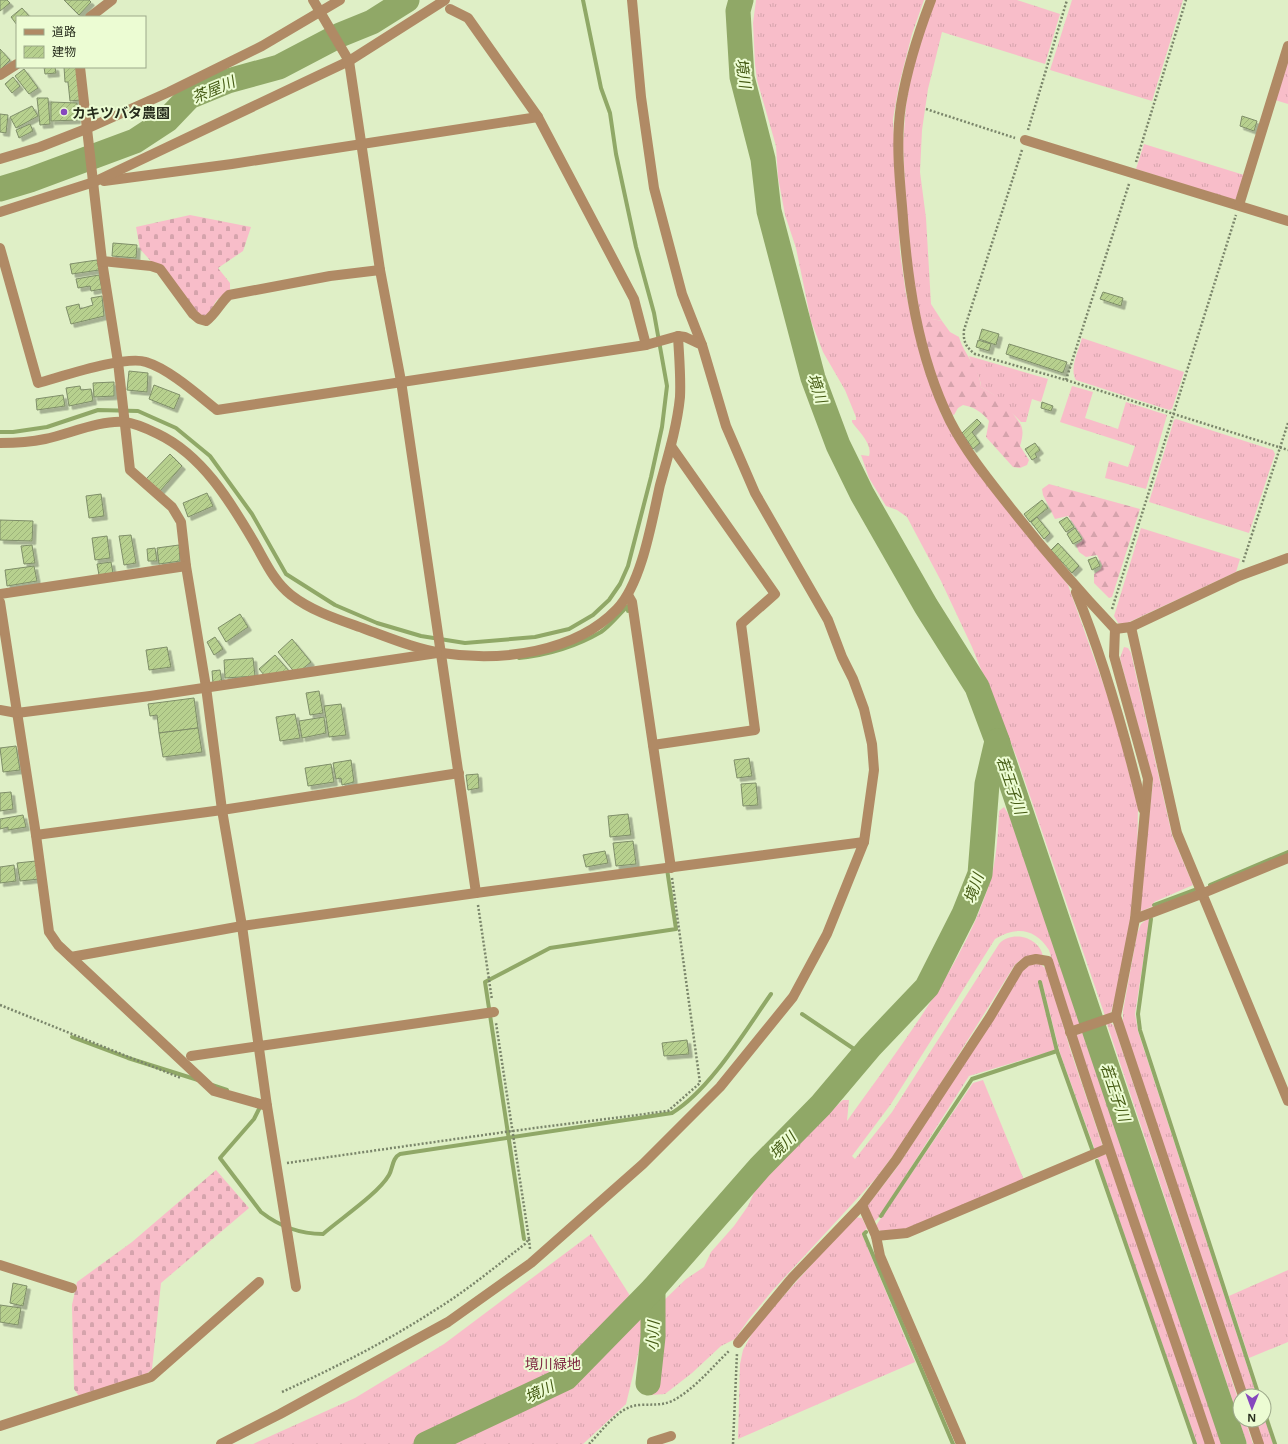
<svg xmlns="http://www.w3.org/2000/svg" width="1288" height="1444" font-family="'Open Sans','Noto Sans JP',sans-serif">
	<defs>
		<pattern id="grass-tufts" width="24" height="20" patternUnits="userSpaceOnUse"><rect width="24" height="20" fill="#f8bdc9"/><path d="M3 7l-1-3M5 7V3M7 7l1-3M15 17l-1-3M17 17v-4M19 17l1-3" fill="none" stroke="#d5a3ac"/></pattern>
		<pattern id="forest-firs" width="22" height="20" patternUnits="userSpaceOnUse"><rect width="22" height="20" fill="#f8bdc9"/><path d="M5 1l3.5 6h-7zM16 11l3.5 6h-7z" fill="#d5a3ac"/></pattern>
		<pattern id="cemetery-stones" width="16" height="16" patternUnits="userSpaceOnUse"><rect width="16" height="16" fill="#f8bdc9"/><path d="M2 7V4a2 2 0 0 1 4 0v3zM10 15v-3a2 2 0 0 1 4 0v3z" fill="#d5a3ac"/></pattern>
		<pattern id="building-hatch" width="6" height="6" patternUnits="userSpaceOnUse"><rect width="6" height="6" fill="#b7d08e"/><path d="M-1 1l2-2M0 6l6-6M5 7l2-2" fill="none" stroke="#9db37a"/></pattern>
		<filter id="shadow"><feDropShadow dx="3.5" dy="3.5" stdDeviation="0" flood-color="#0004"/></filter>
	</defs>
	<rect width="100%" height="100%" fill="#dfefc6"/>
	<!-- grass -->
	<g fill="url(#grass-tufts)">
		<path d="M756,0H924L912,34L899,85L893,119L900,252L906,294L923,363L941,414L963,452L1068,585L1114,714L1138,808L1137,861L1127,946L1120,981L1111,1012L1105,1016L1017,758L972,647L941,581L907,517L897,510L886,506L869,478L861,455L869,456C873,444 858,431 852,422V420H856V417L845,390L823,352L811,321L796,248L785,215L778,177L776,146L757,80L755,64L753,23Z"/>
		<path d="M934,0H1017L1060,14L1045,64L942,32L928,89L922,130L920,172L926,218L931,304L942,321L932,319L924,337L908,250L903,144L906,105L912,69Z"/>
		<path d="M1072,0H1183L1152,101L1050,70Z"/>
		<path d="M1288,58V104L1275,100Z"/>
		<path d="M1144,144L1244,175L1236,199L1233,200L1136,169Z"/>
		<path d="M1082,338L1184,372L1172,409L1169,410L1076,380C1069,368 1079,350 1082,338Z"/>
		<path d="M969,356L1048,379L1041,402L1032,399L1026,422H1021L994,395L981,387C981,375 972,367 969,356Z"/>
		<path d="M1072,386L1093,392L1085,418L1118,429L1126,402L1167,415L1146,489L1105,478L1109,461L1128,467L1135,446L1060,422Z"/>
		<path d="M1176,419L1273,450L1275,454L1249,533L1149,502L1174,420Z"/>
		<path d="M1141,528L1240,559L1236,572L1125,624L1118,623L1114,616Z"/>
		<path d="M1124,647L1128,648L1131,653L1172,835L1193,885L1154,902L1153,906L1142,911L1138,909L1153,782L1120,658Z"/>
		<path d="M1004,807L1010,817L1081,1024L1074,1026L1072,1024L1049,950C1035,928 1016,926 995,939L891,1104L852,1156L855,1159L892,1112L999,944C1012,930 1039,937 1043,956C1029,956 1023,956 1014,966L909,1134L877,1177L772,1291L749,1319L735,1339L721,1346L692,1373L665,1394L651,1395V1390L655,1385L658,1306L686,1279L704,1267L711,1252L734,1226L748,1206L762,1175L843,1100H849L847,1121C898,1049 969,960 992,874C997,853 998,832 999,811Z"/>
		<path d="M1150,917L1135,1014L1138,1031L1257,1396H1247L1123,1024V1011L1137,934L1141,924Z"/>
		<path d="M1039,963L1045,968L1049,976L1070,1049L1102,1144L1101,1148L1095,1150L1060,1053L1042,982L1039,981L1055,1050L969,1076L880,1216L873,1223L868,1213V1205L898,1166L993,1019L1022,971L1030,965Z"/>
		<path d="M1111,1023L1114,1026L1240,1405V1420H1245L1253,1444H1247L1107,1024Z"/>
		<path d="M1085,1032L1222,1444H1214L1075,1037L1077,1035Z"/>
		<path d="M983,1080L1024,1180L904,1231L884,1233L875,1227L973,1083Z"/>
		<path d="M1102,1154L1107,1155L1206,1444H1197L1097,1156Z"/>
		<path d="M854,1217L862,1218L867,1228L862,1234L915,1362L738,1439L740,1364L743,1350L755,1328Z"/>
		<path d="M591,1234L646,1321L626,1404L583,1444H253L355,1398L444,1344Z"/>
		<path d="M1288,1270V1342L1249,1358L1229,1296Z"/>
		<path d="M1264,1416L1273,1444H1263L1255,1420H1264Z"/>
	</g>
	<!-- forest -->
	<g fill="url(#forest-firs)">
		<path d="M932,319L942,321L950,332L959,337C964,355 980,368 981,387L1008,403C1015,424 1028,420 1020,446L1029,460L1027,465L1020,468L1013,467L986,437L989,421C982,412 974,407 963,405L958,408L954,415L949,413C938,386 925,356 924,326Z"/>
		<path d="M1049,484L1140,509L1112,597L1109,598L1094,583V574L1101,569L1102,565L1097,555L1086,557L1079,552L1076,545L1082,541L1083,538L1068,516L1055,519L1043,495L1042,489Z"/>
	</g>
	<!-- cemetery -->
	<g fill="url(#cemetery-stones)">
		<path d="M190,215L251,227L243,251L218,268L230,283V290C226,293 221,296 217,300C211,307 212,318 200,316L140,249L136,227Z"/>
		<path d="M216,1170L249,1208L161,1283L152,1369L144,1376L79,1396L74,1389L72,1305L77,1282L132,1242Z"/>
	</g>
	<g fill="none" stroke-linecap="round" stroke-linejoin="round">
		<!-- stream -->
		<g stroke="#90a867" stroke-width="4">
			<path d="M0,432H13L47,427L98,410L138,411L176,428L210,456L252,514L286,574L335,605L377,623L421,636L465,643L535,637L569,629L593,615L609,600L620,584L628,566L651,477L662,427L667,386L654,313L636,247L616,154L610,113L601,88L583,0"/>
			<path d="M519,658C547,655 577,646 601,632C611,625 619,614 628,606V611"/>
			<path d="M1210,885L1288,852"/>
			<path d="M1154,905L1194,890"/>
			<path d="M1151,919L1138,1014L1140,1030L1259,1396"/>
			<path d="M1040,982L1057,1051L1092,1149"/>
			<path d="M802,1014L863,1055"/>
			<path d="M72,1037L128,1058L198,1080"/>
			<path d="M1088,1041L1098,1038"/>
			<path d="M212,1085L227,1090"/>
			<path d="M261,1105L254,1119L220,1158L261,1212C279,1226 300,1234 323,1234C340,1219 378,1194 389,1175C393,1168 392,1158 400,1154L672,1113C710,1090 745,1031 771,994"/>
			<path d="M1097,1161L1195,1444"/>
			<path d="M881,1216L972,1079L1057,1051"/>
			<path d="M866,1232L864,1234L953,1444"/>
			<path d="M524,1239L485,982L550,948L676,929L667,869"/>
			<path d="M1264,1411L1275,1444"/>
		</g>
		<!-- river -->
		<g stroke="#90a867" stroke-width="25">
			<path d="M741,0L738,11L742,77L763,159L769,211L813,378L838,445L862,494L926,606L977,687L998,743L997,741"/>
			<path d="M0,189L30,180L135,141L167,120L189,97L228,81L279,67L340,35L372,22L407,0"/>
			<path d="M997,741L1234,1444"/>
			<path d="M648,1383L653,1337V1289"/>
			<path d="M426,1444L566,1378L653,1289L760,1167L821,1105L870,1047L927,987L964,914L980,874L987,784L997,741"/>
		</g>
	</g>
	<!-- building -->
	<g fill="url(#building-hatch)" stroke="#7f8e69" filter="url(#shadow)">
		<path d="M0,0H7L10,3L0,11Z"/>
		<path d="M64,0H89L91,2L79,15Z"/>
		<path d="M22,8L30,17H17V25L11,17Z"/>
		<path d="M0,49L10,60L0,70Z"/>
		<path d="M44,67H55L56,73L45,74Z"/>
		<path d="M64,67H77L80,100L70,101L68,82H65Z"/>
		<path d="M24,69L38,88L29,94L15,76Z"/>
		<path d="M13,77L20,86L12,93L5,84Z"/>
		<path d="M37,98H48L50,124L40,125Z"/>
		<path d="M51,102L77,103V120L51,121Z"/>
		<path d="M32,106L38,116L16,128L10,117Z"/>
		<path d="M0,114L8,115L6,133L0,132Z"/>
		<path d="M1242,116L1257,121L1254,131L1240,126Z"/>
		<path d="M30,124L33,131L19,138L16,130Z"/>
		<path d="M113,243L137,245L136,258L112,256Z"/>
		<path d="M97,260L99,270L72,274L70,264Z"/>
		<path d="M99,275L102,289L91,291L90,286L78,288L76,279Z"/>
		<path d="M1103,292L1123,298L1121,306L1100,299Z"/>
		<path d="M102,296L104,316L71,324L66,307L79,304L80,309L93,305L91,298Z"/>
		<path d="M982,329L999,334L996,345L979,339Z"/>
		<path d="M978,340L991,344L989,351L976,347Z"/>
		<path d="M1009,344L1067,362L1063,373L1006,354Z"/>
		<path d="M129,371L148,373L147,392L127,390Z"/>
		<path d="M114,382V396L94,397L93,383Z"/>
		<path d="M154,385L180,395L174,409L149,399Z"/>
		<path d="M80,386L81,390L91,389L93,401L69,406L66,388Z"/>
		<path d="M63,395L65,406L37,410L36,399Z"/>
		<path d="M1042,402L1053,406L1051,411L1041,408Z"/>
		<path d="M977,419L981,423L972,432L980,443L973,449L962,433Z"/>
		<path d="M1035,443L1040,450L1035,454L1037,457L1032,460L1025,449Z"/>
		<path d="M170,454L182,466L160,491L146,479Z"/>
		<path d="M207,493L213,506L188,517L183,503Z"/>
		<path d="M101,494L104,516L89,518L86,496Z"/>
		<path d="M1042,500L1048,508L1030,522L1024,514Z"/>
		<path d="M1037,517L1050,533L1044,539L1031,522Z"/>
		<path d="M1067,517L1074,527L1066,532L1059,522Z"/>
		<path d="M0,520L33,521L32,541L0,540Z"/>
		<path d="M1075,528L1082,539L1073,544L1067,534Z"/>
		<path d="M131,535L136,563L124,565L119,536Z"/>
		<path d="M107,536L110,558L95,560L92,538Z"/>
		<path d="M1058,543L1079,566L1072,573L1051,550Z"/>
		<path d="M32,545L35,563L24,564L21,546Z"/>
		<path d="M179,545L180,561L159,564L157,548Z"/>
		<path d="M155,548L157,561H148L147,549Z"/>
		<path d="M1096,557L1100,566L1092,570L1088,560Z"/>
		<path d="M111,562L113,573L99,575L97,564Z"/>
		<path d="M34,566L37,581L7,586L5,570Z"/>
		<path d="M240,614L248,627L226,642L218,628Z"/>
		<path d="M215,637L223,649L214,655L207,642Z"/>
		<path d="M292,639L311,662L296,674L278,652Z"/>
		<path d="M167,647L171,667L149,670L146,650Z"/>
		<path d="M275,655L290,672L265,676L259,669Z"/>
		<path d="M253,658L255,676L225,678L224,660Z"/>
		<path d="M220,670L222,683L213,684L212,671Z"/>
		<path d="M319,691L323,713L310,715L306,693Z"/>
		<path d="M194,698L198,728L159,733L157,715L150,716L148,704Z"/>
		<path d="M341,704L346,735L329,737L324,706Z"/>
		<path d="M295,714L300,738L280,741L276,717Z"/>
		<path d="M324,717L326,733L302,738L299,721Z"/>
		<path d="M198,728L202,752L163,757L159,733Z"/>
		<path d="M16,746L20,770L3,772L0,748Z"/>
		<path d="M749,758L752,776L737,778L734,760Z"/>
		<path d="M351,760L354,782L342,785L341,778L336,779L333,763Z"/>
		<path d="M331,764L334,782L308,786L305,768Z"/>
		<path d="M478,774L479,788L468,790L466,775Z"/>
		<path d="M756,783L758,805L743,806L741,784Z"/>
		<path d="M11,792L13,809L0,811V793Z"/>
		<path d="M628,814L631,835L610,837L608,816Z"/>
		<path d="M23,815L26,827L8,830V827L0,829V819Z"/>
		<path d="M633,841L636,864L616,866L613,843Z"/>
		<path d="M605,851L608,863L586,867L583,855Z"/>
		<path d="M36,861L39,879L20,881L17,863Z"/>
		<path d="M14,865L16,881L0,883V867Z"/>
		<path d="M687,1040L689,1054L664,1056L662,1043Z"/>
		<path d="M13,1283L27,1286L23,1306L10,1303Z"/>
		<path d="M0,1305L21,1308L18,1325L0,1322Z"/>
	</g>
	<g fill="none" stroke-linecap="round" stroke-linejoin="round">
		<!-- path -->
		<g stroke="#7a856a" stroke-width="2.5" stroke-dasharray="2 2" stroke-linecap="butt">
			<path d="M926,109L1015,138"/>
			<path d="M1028,130L1067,0"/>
			<path d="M1022,150L964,330C963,342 966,347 975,354L1066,380L1288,450"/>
			<path d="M1136,162L1186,0"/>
			<path d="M1066,380L1129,184"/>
			<path d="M1243,562L1288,423"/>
			<path d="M1112,609L1236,215"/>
			<path d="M478,905L492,1000"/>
			<path d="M0,1005L181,1078"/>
			<path d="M287,1163L512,1131L668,1111L700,1083L672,878"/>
			<path d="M529,1239L530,1249"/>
			<path d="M282,1392C334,1368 384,1343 432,1312C465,1292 495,1267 525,1244L529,1239L496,1023"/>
			<path d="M589,1444C603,1430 619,1406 639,1405C651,1404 661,1406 672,1401C694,1390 712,1367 730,1350"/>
			<path d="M733,1444L737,1353"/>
		</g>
		<!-- street -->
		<g stroke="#b08a65" stroke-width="10">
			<path d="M313,0L349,61L380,270L401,381L476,893"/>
			<path d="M632,0L641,97L654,188L682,294L702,345"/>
			<path d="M931,0C918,34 907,69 901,105C896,138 899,173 902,206C907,279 917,354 950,421C966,452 988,479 1010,507C1043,549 1078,590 1115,629L1114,656L1148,779L1135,919"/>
			<path d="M450,9L468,18L538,117L634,299L646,345"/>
			<path d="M90,17L112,0"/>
			<path d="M80,67L102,261L118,362L130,470L172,507L181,522L186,566L206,687L222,810L242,926L267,1106L296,1287"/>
			<path d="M0,75L17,64"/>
			<path d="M1025,140L1288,221"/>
			<path d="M0,159L40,147L86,129L169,92L262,46L340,0"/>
			<path d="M104,181L232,164L538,117"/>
			<path d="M1239,205L1288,46"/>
			<path d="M0,212L94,182L349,61L445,0"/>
			<path d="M0,248L38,383C61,377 125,355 146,362C169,369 197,394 217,410L646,345L678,336L685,337L702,345L726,426L755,493L828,620L842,657L853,679L864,709L872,744L874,770L864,842L827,934L793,997L720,1087L643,1164L531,1263L448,1322L280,1414L221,1444"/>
			<path d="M102,261L151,266L160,269L193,314L199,319L206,321C215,315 220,303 229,295L330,276L380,270"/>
			<path d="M0,443C15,443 31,442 45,439C69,434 100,420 124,422C135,423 148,429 158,434C202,455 230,501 254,542C265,561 274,582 291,595C313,612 340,620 365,629C390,638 416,649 442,653C500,662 575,653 617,609C642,583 652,520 660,485C668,456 677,427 680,397C681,376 679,356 678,336"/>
			<path d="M1076,592C1105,663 1125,735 1143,809"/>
			<path d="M0,594L186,566"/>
			<path d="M628,595L632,602L671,868"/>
			<path d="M0,602L36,835L49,932L58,945L214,1091L267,1106"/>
			<path d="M1131,627L1177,833L1288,1101"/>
			<path d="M1115,629L1131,627L1239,576L1288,558"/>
			<path d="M0,710L17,713L150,696L437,653"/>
			<path d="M653,745L755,730L741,624L775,594L671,446"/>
			<path d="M36,835L222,810L459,773"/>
			<path d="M71,957L242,926L476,893L864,842"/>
			<path d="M1116,1016L1243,1396"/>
			<path d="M1070,1032L1116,1016L1135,919L1201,894L1288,858"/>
			<path d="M191,1056L494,1012"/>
			<path d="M862,1205L876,1236L880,1256L961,1444"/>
			<path d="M876,1236L907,1233L1108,1148"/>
			<path d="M0,1265L72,1288"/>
			<path d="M738,1343L792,1278L862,1205L896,1160L990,1017L1019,968L1027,961L1036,959L1048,961C1098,1123 1156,1283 1210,1444"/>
			<path d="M1251,1420L1259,1444"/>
			<path d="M0,1426L151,1377L259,1282"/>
			<path d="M652,1444V1442L671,1436"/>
		</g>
	</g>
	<!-- markers -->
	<circle fill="#8648be" stroke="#ecfcd3" stroke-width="1.5" cx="64" cy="112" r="4"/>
	<g text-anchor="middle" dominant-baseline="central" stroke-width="4" stroke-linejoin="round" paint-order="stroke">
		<!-- poi labels -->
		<g font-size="14" font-weight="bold" fill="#272d1d" stroke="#ecfcd3" text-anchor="start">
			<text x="72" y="112">カキツバタ農園</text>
		</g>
		<!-- park labels -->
		<g font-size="14" fill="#7e2641" stroke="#ecfcd3">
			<text x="553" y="1363">境川緑地</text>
		</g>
		<!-- water labels -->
		<g font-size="15" font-style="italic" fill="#455b14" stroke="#ecfcd3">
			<text transform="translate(744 73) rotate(82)">境川</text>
			<text transform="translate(213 89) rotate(-23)">茶屋川</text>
			<text transform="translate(818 388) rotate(71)">境川</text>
			<text transform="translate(1012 785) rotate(71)">若王子川</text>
			<text transform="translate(973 888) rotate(-71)">境川</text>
			<text transform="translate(1116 1092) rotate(71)">若王子川</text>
			<text transform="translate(782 1145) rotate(-45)">境川</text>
			<text transform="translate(652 1336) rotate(-87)">小川</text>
			<text transform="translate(539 1391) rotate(-25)">境川</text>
		</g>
	</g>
	<!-- legend -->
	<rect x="16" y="16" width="130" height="52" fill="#ecfcd3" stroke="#9da98a"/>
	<rect x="24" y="29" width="20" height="6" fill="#b08a65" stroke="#9da98a"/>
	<text x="52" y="36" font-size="12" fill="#272d1d">道路</text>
	<rect x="24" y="46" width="20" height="12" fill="url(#building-hatch)" stroke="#9da98a"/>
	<text x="52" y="56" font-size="12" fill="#272d1d">建物</text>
	<!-- north arrow -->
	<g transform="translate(1252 1408) rotate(181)"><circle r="19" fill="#ecfcd3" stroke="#9da98a"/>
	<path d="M0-3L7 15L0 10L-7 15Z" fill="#8648be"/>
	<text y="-6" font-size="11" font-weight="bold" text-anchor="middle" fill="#272d1d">N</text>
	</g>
</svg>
